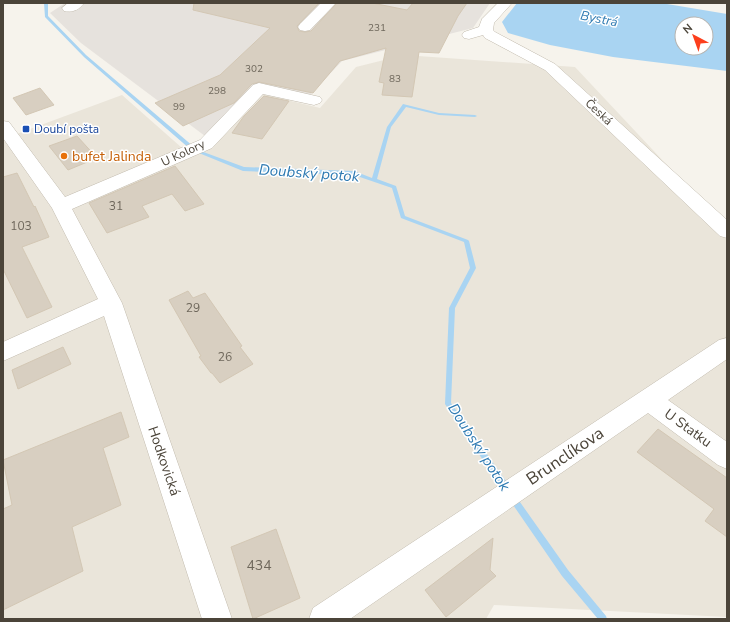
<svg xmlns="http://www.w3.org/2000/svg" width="730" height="622" font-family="'Nunito Sans',sans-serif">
	<rect width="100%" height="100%" fill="#f6f3ec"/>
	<!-- residential -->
	<path fill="#eae5da" d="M404,55L575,67L727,229V617L494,605L486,619H3V139L122,95L190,155L258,93L320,108L356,67Z"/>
	<!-- industrial -->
	<path fill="#e6e2dd" d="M65,3H490L473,28L342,61L310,95L259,85L205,136L81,43L50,13Z"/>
	<!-- water -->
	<path fill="#a9d4f2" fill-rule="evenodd" d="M517,3H661L727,14V71L613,57L550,45L508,33L502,22ZM682,24H706V48H682Z"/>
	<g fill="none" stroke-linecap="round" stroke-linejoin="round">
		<!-- stream -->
		<g fill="#a9d4f2" fill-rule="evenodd">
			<path d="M44,3H48V16L86,55L194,147V149H190L84,57L45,17Z"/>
			<path d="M403,104L439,113L475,115L477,116L475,117L439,115L406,107L391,127L377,179L396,186L405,216L468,240L469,241L476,268L455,308L451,403L510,487L511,489L510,491L507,492L504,491L445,404L449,308L470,268L464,242L401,218L392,188L354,175L243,171L194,151V150H198L244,167L354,171L372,178L387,127Z"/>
			<path d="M512,493L515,495L568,570L606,616L607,619H598L562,576L509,499L508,497L509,495Z"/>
		</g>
	</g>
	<!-- building -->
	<g fill="#d8cfc1" stroke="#d3c7b4">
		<path d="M194,3H319L297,26L299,31L305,32L311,31L337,3H372L407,10L413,3H467L458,16L439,53L419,52L412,97L382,95L384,83L379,82L386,48L340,61L313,93L259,82L252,84L234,103L183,126L155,103L220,75L270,28L193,10Z"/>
		<path d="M40,88L54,105L26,115L13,98Z"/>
		<path d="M264,96L289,101L262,139L232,133L244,116Z"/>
		<path d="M77,136L97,158L68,170L49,146Z"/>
		<path d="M175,166L204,204L185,211L172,194L142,206L149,217L107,233L89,203Z"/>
		<path d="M17,173L34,207L35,206L49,237L22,247L52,307L27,318L3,269V177Z"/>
		<path d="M188,291L193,298L205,293L242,346L240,347L253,364L220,383L212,373H211L199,357L201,356L169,300Z"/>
		<path d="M63,347L71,364L18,389L12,370Z"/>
		<path d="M121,412L129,437L103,448L121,505L72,527L83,571L3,610V509L12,505L3,460Z"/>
		<path d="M658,429L727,478V537L705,521L714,509L637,452Z"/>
		<path d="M276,529L300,598L253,619L231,547Z"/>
		<path d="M493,538L490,570L496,576L446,617L425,590Z"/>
	</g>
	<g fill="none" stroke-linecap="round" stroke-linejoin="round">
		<defs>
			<g id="minor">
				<path d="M68,3H84C79,10 72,13 64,11L62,8Z"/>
				<path d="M321,3H336L310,30L305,31L300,30L298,27L300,24Z"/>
				<path d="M498,3H512L494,23L493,30L495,32L555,64L727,220V238L720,236L545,70L485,38L483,35L469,39L464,38L462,35L464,32L479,27L482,19Z"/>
				<path d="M259,83L320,97L322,100L320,103L314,105L263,94L212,148L72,209L122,303L232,619H202L104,316L3,361V342L98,299L52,208L3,138V121L9,122L65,197L200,140L253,85Z"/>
				<path d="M727,338V359L668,400L727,442V469L718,465L648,413L350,619H309L313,608L719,340Z"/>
			</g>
		</defs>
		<!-- minor casing -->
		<use href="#minor" stroke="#c2bbae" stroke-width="1"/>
		<!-- minor -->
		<use href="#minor" fill="#fff" fill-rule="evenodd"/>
	</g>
	<!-- markers -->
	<rect fill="#1a4fb4" stroke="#fff" stroke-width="1.5" x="22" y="125" width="8" height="8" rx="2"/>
	<circle fill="#e8710a" stroke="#fff" stroke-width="1.5" cx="64" cy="156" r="4"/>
	<g text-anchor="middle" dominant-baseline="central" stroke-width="3" stroke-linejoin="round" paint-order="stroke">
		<!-- far-number labels -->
		<g font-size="10" fill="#6e675b">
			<text x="377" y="28">231</text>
			<text x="254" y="69">302</text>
			<text x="395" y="79">83</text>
			<text x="217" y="91">298</text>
			<text x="179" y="107">99</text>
		</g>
		<!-- far-street labels -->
		<g font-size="12" fill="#4b4439" stroke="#fff">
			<text transform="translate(599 112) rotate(43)">Česká</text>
			<text transform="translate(183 153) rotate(-25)">U Kolory</text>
		</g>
		<!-- far-transit labels -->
		<g font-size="12" fill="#164399" stroke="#fff" text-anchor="start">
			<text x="34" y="129">Doubí pošta</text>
		</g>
		<!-- number labels -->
		<g font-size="12" fill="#6e675b">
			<text x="116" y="206">31</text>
			<text x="21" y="226">103</text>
			<text x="193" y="308">29</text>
			<text x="225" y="357">26</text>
		</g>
		<!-- far-water labels -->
		<g font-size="13" font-style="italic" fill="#2e7ab2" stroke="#fff">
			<text transform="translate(599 19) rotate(11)">Bystrá</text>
		</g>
		<!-- food labels -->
		<g font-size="14" fill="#c56008" stroke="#fff" text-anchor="start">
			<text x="72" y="156">bufet Jalinda</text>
		</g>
		<!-- street labels -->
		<g font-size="14" fill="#4b4439" stroke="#fff">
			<text transform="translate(688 428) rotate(36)">U Statku</text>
			<text transform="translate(164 461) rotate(71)">Hodkovická</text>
		</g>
		<!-- near-number labels -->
		<g font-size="14" fill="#6e675b">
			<text x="259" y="565">434</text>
		</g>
		<!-- water labels -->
		<g font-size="15" font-style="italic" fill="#2e7ab2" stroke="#fff">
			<text transform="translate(309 173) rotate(4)">Doubský potok</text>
			<text transform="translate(479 447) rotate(57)">Doubský potok</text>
		</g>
		<!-- near-street labels -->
		<g font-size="17" fill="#4b4439" stroke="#fff">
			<text transform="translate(565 456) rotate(-34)">Brunclíkova</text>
		</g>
	</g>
	<!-- border -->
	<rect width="730" height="622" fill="none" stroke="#4b4439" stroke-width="8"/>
	<!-- north arrow -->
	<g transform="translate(694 36) rotate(319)"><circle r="19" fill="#ffffff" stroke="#b7b4b0"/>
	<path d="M0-3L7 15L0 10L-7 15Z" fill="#fc3f1d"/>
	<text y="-6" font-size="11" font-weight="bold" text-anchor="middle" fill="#4b4439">N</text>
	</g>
</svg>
